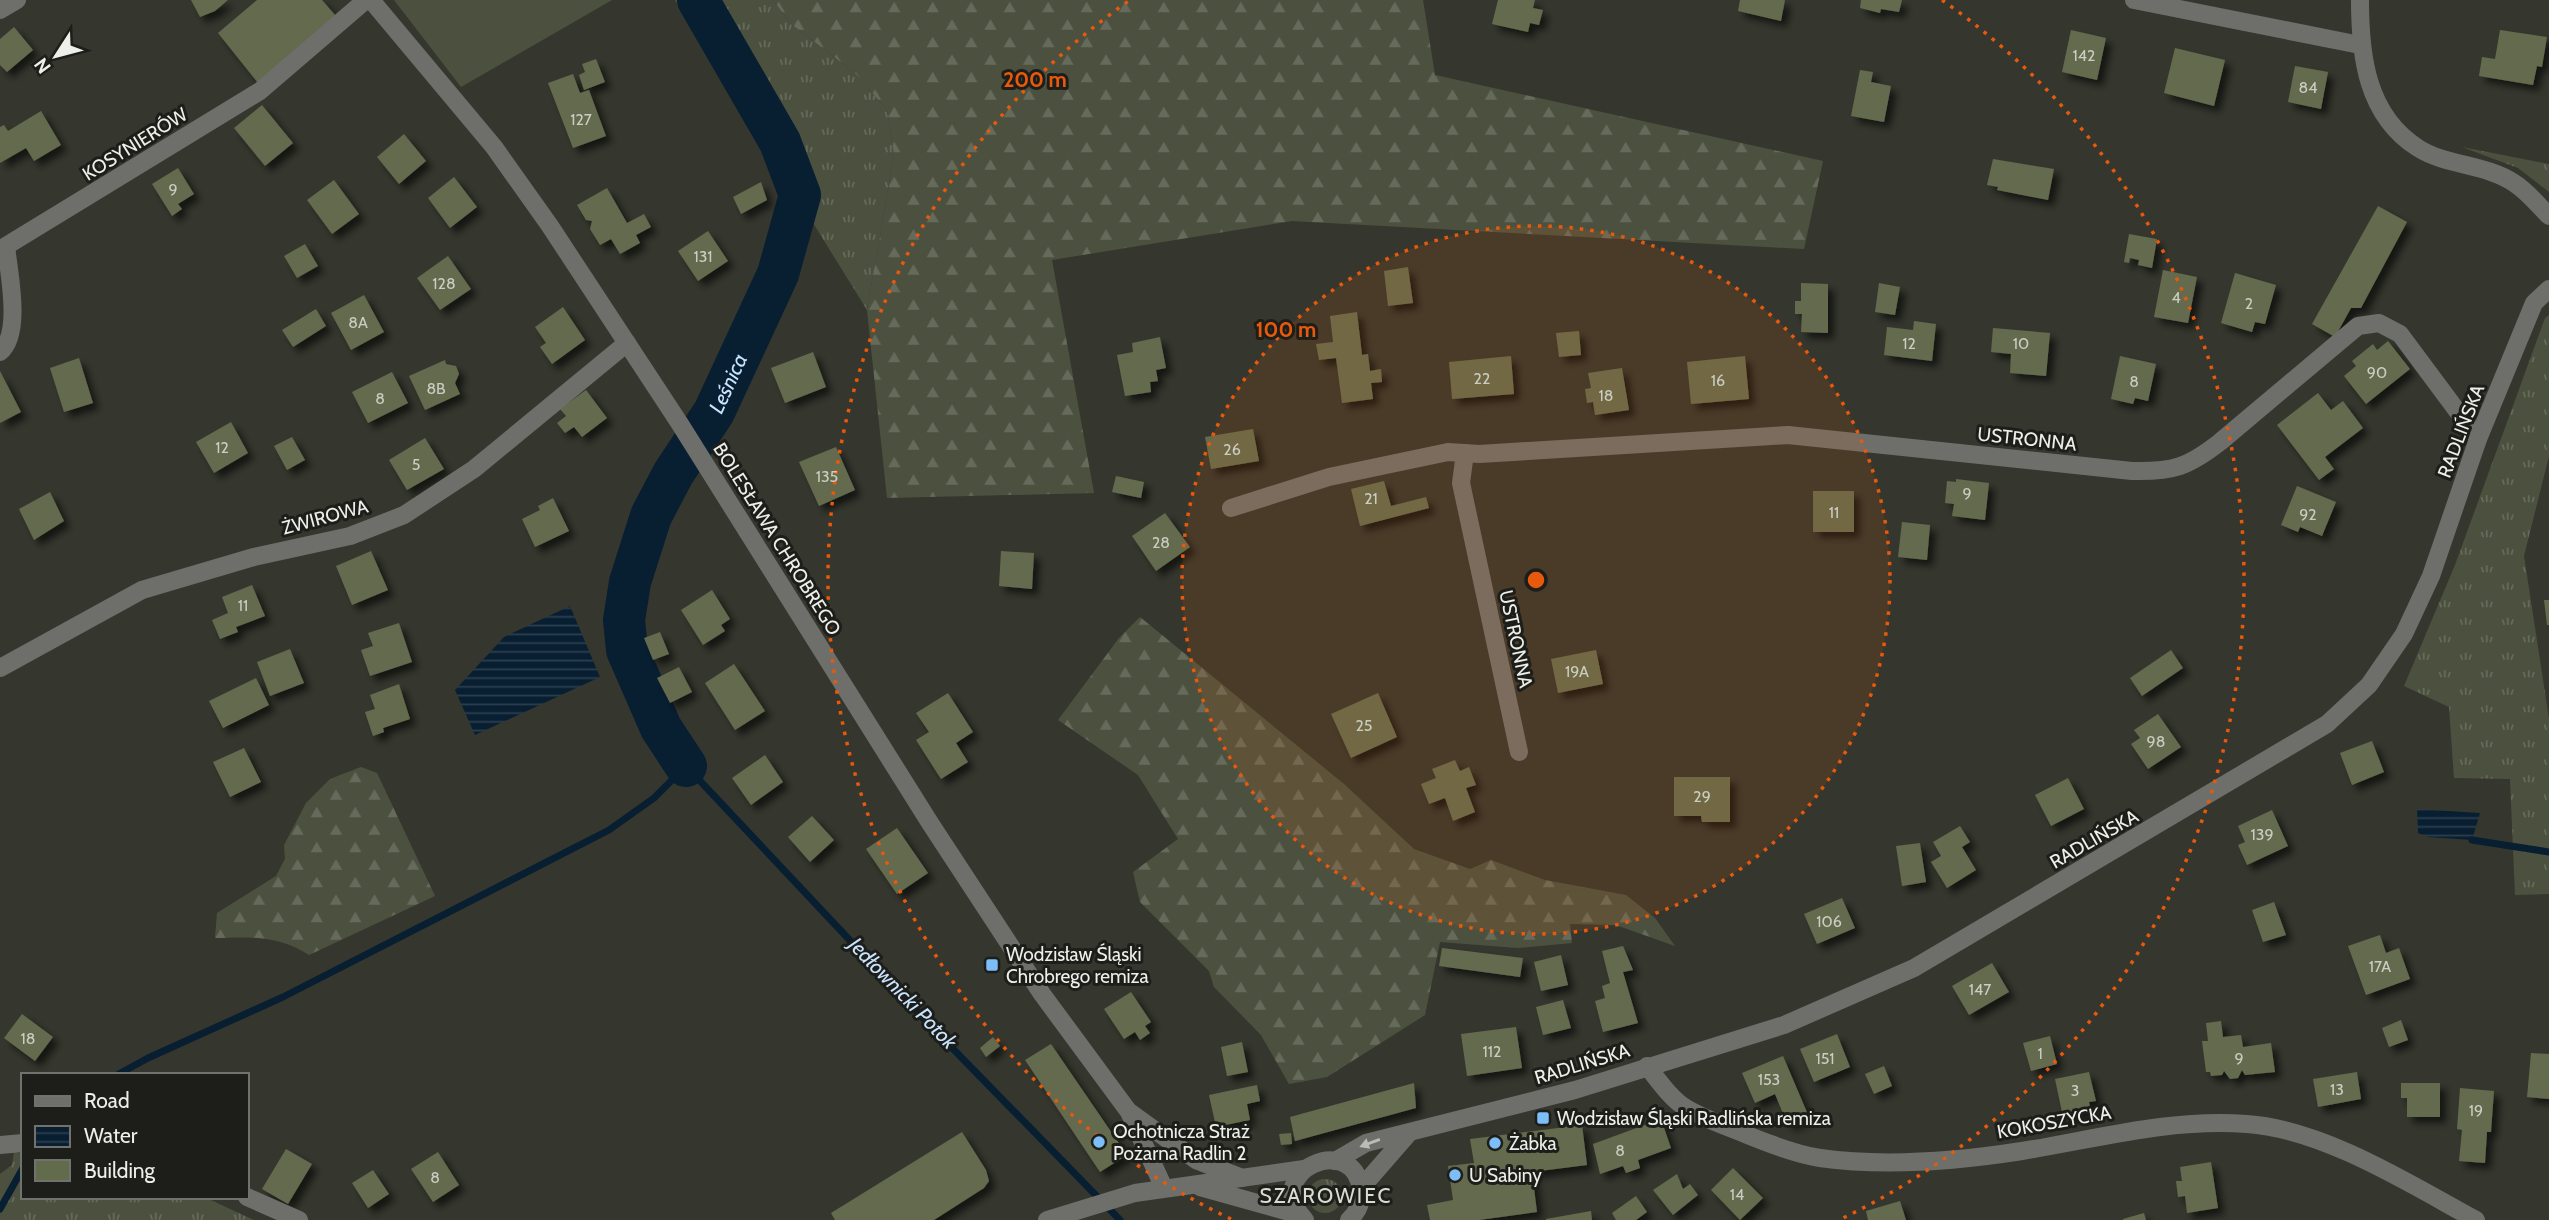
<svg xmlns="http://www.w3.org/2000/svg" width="2549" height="1220" font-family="Cabin,sans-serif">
	<defs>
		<pattern id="grass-tufts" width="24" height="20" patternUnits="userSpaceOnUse" patternTransform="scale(1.75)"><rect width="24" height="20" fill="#4c513f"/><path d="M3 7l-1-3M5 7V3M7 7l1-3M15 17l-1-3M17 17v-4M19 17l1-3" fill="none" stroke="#666a5b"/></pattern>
		<pattern id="forest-firs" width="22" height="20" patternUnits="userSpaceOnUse" patternTransform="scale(1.75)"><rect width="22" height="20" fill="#4c513f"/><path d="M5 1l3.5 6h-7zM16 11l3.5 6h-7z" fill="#666a5b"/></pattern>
		<pattern id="water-rules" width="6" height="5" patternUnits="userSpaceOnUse" patternTransform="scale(1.75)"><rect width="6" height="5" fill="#081e31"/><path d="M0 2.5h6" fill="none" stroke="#2c3f4f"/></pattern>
		<filter id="shadow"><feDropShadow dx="6" dy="6" stdDeviation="3.5" flood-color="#0009"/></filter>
	</defs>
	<rect width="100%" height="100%" fill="#35372e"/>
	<!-- grass -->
	<g fill="url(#grass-tufts)">
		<path d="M675,0H773L791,24L855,73L887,110L894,155L867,310Z"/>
		<path d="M2462,147L2549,164V192L2518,168Z"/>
		<path d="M2549,315V456L2524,556L2549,719V894L2515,895L2510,779L2454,778L2449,707L2404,686L2455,565L2545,318Z"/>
		<path d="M14,1152L23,1154V1197H204L254,1220H0V1174L12,1165Z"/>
		<circle cx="1325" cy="1196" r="17"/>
	</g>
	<!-- forest -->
	<g fill="url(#forest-firs)">
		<path d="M773,0H1423L1435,75L1823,161L1804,249L1292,221L1052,260L1094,493L887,498L867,310L894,155L887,110L855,73L791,24Z"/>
		<path d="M1140,617L1344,784L1414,849L1470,869L1491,860L1545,880L1626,895L1655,918L1675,946L1616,925L1570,924L1572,943L1518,948L1440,942L1425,1015L1327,1077L1289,1084L1261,1035L1214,987L1209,971L1140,902L1133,872L1178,839L1138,775L1058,720L1119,638Z"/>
		<path d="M361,767L377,773L435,896L309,955C278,935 251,937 215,938L217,913L276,876L285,859L284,845L306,803L330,779Z"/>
	</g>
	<!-- pitch -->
	<path fill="#4c513f" d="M394,0H612L461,87Z"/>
	<!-- water -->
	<g fill="url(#water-rules)">
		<path d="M570,606L600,677L475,735L455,690L504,637Z"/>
		<path d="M2417,809L2480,813L2472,840L2428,837L2418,833Z"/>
	</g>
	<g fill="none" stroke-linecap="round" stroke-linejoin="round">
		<!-- stream -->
		<g stroke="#081e31" stroke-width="7">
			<path d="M2472,840L2549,852"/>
			<path d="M117,1075L148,1058L283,997L609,830L654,798L686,766L923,1018L1120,1220"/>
			<path d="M0,1209L23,1168"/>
		</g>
		<!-- river -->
		<path stroke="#081e31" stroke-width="42" id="s1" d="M686,766L661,728L627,650L624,620L630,582L651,516L673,474L714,412L778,274L800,195L780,142L698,0"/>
	</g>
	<!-- building -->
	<g fill="#636b4d" filter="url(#shadow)">
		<path d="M191,0H228L215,11L200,17Z"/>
		<path d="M257,0H322L336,16L258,83L218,33Z"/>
		<path d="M1498,0H1535L1533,8L1543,10L1539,25L1530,23L1528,32L1492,24Z"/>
		<path d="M1740,0H1785L1781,21L1738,11Z"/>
		<path d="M1861,0H1902L1899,12L1881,9L1880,13L1860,8Z"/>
		<path d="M14,27L33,50L7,72L0,65V39Z"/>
		<path d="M2071,30L2106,38L2097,80L2062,72Z"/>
		<path d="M2500,30L2547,37L2542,67L2537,66L2533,85L2479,76L2482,57L2495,59Z"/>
		<path d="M2175,48L2225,60L2214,106L2164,93Z"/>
		<path d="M596,59L605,82L584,90L579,75L585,72L582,64Z"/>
		<path d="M2295,66L2328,72L2321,109L2288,102Z"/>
		<path d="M1860,70L1873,72L1871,82L1891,86L1884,122L1851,116Z"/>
		<path d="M573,74L580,93L589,90L606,136L573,148L548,83Z"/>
		<path d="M262,105L293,143L265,166L234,128Z"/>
		<path d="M41,111L61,145L34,161L26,148L0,163V127L4,125L8,131Z"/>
		<path d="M404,134L426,161L399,184L377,157Z"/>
		<path d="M1993,159L2054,169L2048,200L1997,190L1998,187L1987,185Z"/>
		<path d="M178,168L194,194L178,204L182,209L172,216L152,184Z"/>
		<path d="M454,177L477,207L450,228L428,198Z"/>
		<path d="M334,180L359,214L332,234L307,200Z"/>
		<path d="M761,182L767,200L741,214L733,197Z"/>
		<path d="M607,188L627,223L644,214L651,227L636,235L640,243L620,254L611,239L600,245L590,229L592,221L586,220L577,205Z"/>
		<path d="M2378,206L2407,222L2361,308H2351L2335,337L2312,324Z"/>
		<path d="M708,231L728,261L698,281L678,251Z"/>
		<path d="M2129,234L2157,239L2152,268L2138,265L2139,260L2130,258L2129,263L2124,262Z"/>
		<path d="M305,244L318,266L297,278L284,256Z"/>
		<path d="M448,256L471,289L440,310L417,278Z"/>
		<path d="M1408,267L1413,303L1388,306L1384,271Z"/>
		<path d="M2163,270L2197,277L2188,323L2154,317Z"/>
		<path d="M2235,273L2276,285L2265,324L2255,322L2252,332L2221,323Z"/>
		<path d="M1801,283L1828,284V333L1801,332L1802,314H1795V301H1801Z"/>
		<path d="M1879,283L1900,287L1895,315L1875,312Z"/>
		<path d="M364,295L384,332L351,350L331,313Z"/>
		<path d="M563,307L585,340L552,364L540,347L546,343L535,327Z"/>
		<path d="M316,309L326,326L293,347L282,330Z"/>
		<path d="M1357,312L1362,355L1368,354L1370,371L1381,369L1382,382L1371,383L1373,399L1342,403L1336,358L1319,360L1316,344L1333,342L1330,316Z"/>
		<path d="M1914,321L1936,324L1932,361L1884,355L1887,327L1913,330Z"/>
		<path d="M1993,328L2050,333L2046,376L2010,373L2011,354L1991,352Z"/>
		<path d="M1579,331L1581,355L1559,357L1556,333Z"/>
		<path d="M1160,337L1166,368L1156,370L1158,381L1150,382L1151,392L1125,396L1117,355L1133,352L1132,343Z"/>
		<path d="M2388,341L2410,369L2366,404L2344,376L2356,366L2352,361L2373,344L2377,350Z"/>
		<path d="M813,352L826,387L785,403L771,368Z"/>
		<path d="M1511,356L1514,394L1452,399L1449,362Z"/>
		<path d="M1745,356L1749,399L1691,404L1687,362Z"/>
		<path d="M2120,356L2156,364L2148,401L2135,398L2133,404L2111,399Z"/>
		<path d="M79,358L93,403L64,412L50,368Z"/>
		<path d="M445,360L446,364L456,366L459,374L455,383L460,394L425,410L409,376Z"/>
		<path d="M1622,368L1629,410L1595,415L1593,402L1587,403L1585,389L1591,388L1588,373Z"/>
		<path d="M0,371L21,412L0,423Z"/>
		<path d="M392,372L408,403L368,423L352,392Z"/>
		<path d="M586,390L607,418L582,437L574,427L565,433L557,423L566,416L560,409Z"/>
		<path d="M2318,393L2331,410L2343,401L2363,428L2325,457L2334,469L2319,480L2277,425Z"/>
		<path d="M231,422L248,453L214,473L196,442Z"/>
		<path d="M1253,429L1259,461L1211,469L1205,437Z"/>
		<path d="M292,437L305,460L287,470L274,446Z"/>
		<path d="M425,438L444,469L407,490L389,460Z"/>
		<path d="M836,447L855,490L819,506L799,462Z"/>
		<path d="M1116,476L1144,482L1141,498L1112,492Z"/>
		<path d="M1956,479L1989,483L1985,520L1952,516L1954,504L1945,503L1947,481L1956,482Z"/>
		<path d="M1384,481L1391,506L1426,497L1429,508L1360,526L1351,489Z"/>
		<path d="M2297,486L2336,502L2322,536L2300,527L2298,532L2281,525Z"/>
		<rect x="1813" y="491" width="41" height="41"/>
		<path d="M50,492L64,521L34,540L19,509Z"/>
		<path d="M553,498L569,531L535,547L522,519L540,510L538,506Z"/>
		<path d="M1165,513L1190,547L1156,571L1132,536Z"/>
		<path d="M1902,522L1930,525L1927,560L1898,557Z"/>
		<path d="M371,551L388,590L352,605L336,566Z"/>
		<path d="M1001,551L1034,553L1032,589L999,586Z"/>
		<path d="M252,585L265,616L236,627L238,632L220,639L212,620L228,613L222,597Z"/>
		<path d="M712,590L730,619L721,625L725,631L703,645L681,610Z"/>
		<path d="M2544,600H2549V625H2547Z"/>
		<path d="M399,623L412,662L370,676L361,650L373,646L368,633Z"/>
		<path d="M660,632L669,654L653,660L644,638Z"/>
		<path d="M290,649L304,683L270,696L257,662Z"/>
		<path d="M1596,650L1603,684L1558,693L1551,659Z"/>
		<path d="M2171,650L2183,668L2142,696L2130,678Z"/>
		<path d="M734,664L765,711L735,730L705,683Z"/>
		<path d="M679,667L692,692L670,703L657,678Z"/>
		<path d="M256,678L269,705L223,728L209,701Z"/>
		<path d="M399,684L410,719L383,728L384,732L373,736L365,712L375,709L370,695Z"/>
		<path d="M948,693L973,732L956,743L968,762L941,779L916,740L929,732L916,713Z"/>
		<path d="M1378,693L1397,737L1351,758L1331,714Z"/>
		<path d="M2158,714L2181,747L2148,769L2131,744L2140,738L2134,730Z"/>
		<path d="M2372,741L2384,772L2352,785L2340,753Z"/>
		<path d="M244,748L261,782L230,797L213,762Z"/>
		<path d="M765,755L783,782L751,805L732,778Z"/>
		<path d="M1455,760L1460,771L1469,767L1476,785L1466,788L1475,812L1453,821L1445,798L1429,804L1421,784L1436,778L1432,769Z"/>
		<path d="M1674,777H1730V822H1702L1701,816H1674Z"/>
		<path d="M2068,778L2084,809L2051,826L2035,795Z"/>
		<path d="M2272,810L2288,846L2247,865L2238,845L2245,842L2238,826Z"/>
		<path d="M812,816L834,840L810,862L788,837Z"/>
		<path d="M1960,826L1970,842L1962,847L1976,870L1947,888L1931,862L1941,856L1933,842Z"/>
		<path d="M897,828L928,873L897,894L866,849Z"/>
		<path d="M1920,843L1926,882L1902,886L1896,846Z"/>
		<path d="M1842,898L1855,928L1817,944L1804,914Z"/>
		<path d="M2274,902L2286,935L2263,942L2252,910Z"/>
		<path d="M2380,935L2386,953L2399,948L2410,979L2366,995L2348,946Z"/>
		<path d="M1623,946L1633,970L1623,972L1638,1023L1603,1032L1595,1001L1605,998L1602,986L1610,983L1602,951Z"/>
		<path d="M1442,948L1523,958L1520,977L1439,966Z"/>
		<path d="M1561,955L1568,985L1541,991L1534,962Z"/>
		<path d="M1992,963L2009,992L1969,1015L1952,986Z"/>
		<path d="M1131,992L1151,1022L1145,1026L1150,1033L1140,1040L1135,1032L1124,1039L1104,1009Z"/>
		<path d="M1563,1000L1571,1028L1543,1035L1536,1007Z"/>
		<path d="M22,1014L53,1037L35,1061L4,1038Z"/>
		<path d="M2401,1020L2408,1040L2389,1047L2382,1028Z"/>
		<path d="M2221,1021L2223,1037L2241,1035L2243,1047L2271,1043L2275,1072L2245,1075L2242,1070L2238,1078L2230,1079L2224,1071L2222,1075L2211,1076L2210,1072H2206L2202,1041H2208L2206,1023Z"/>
		<path d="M1516,1027L1522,1068L1467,1076L1461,1034Z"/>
		<path d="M1837,1034L1850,1067L1814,1082L1800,1049Z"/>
		<path d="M2050,1036L2057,1064L2031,1071L2023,1043Z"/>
		<path d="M993,1037L1000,1046L986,1057L980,1048Z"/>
		<path d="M1242,1042L1248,1072L1227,1076L1221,1047Z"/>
		<path d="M1051,1044L1127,1155L1100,1172L1025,1060Z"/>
		<path d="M2531,1053L2549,1054V1099L2527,1097Z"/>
		<path d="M1783,1056L1809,1117L1788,1126L1775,1094L1755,1103L1742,1073Z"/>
		<path d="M1884,1066L1892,1086L1874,1094L1865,1074Z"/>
		<path d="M2089,1072L2096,1101L2089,1102L2091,1111L2063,1117L2055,1079Z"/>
		<path d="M2357,1072L2361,1099L2318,1107L2313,1079Z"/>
		<path d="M1414,1083L1416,1108L1295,1141L1290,1117Z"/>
		<path d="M2401,1083H2440V1117H2407V1098H2401Z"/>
		<path d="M1257,1085L1260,1101L1247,1104L1250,1120L1216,1127L1209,1095Z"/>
		<path d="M2460,1088L2494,1091L2491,1132H2487L2485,1163L2459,1161L2462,1130L2457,1129Z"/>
		<path d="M1661,1119L1671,1148L1638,1160L1640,1168L1626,1173L1623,1166L1600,1174L1593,1144Z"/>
		<path d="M1582,1125L1587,1165L1532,1172L1537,1212L1479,1220H1430L1427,1205L1453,1200L1448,1166L1474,1163L1470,1139Z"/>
		<path d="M962,1132L986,1170L989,1181L984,1188L934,1220H835L831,1213Z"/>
		<path d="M1291,1133L1292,1144L1281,1145L1279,1134Z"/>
		<path d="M286,1149L312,1164L288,1204L262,1189Z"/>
		<path d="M438,1152L459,1185L433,1202L411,1169Z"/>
		<path d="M2211,1162L2218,1208L2187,1213L2185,1196L2178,1197L2176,1181H2182L2180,1167Z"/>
		<path d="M1733,1168L1763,1198L1740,1220L1711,1190Z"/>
		<path d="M373,1170L389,1194L368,1208L352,1183Z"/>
		<path d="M1677,1174L1683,1189L1690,1184L1698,1195L1673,1215L1653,1190Z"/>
		<path d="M1636,1196L1647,1212L1636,1220H1616L1612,1213Z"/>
		<path d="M1900,1201L1906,1220H1868L1866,1211Z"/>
		<path d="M1591,1211L1592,1220H1546V1219Z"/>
		<path d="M2144,1213L2146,1220H2123V1219Z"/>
	</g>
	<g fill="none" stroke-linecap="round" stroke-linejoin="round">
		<!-- minor -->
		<g stroke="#6e6f6a" stroke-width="18">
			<path d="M371,0L494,147L550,226L680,424L930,823L1042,994L1129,1112L1164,1188"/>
			<path d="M2134,0L2360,45"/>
			<path d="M2360,0C2360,55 2366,115 2418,148C2446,166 2486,164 2514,183C2527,191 2538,205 2549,216"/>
			<path d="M0,10L17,0"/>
			<path d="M0,352C22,334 9,274 6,246L260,91L366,0"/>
			<path d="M1465,453L1461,483L1519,752"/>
			<path d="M1231,508L1329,477L1448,452L1479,454L1788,435L2132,471C2173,472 2188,467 2220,442L2358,326L2379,323L2400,334L2478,439"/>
			<path d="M0,668L142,590L254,557L350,536L404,515L474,469L627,343"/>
			<path d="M1647,1066C1658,1080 1671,1099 1686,1108C1704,1119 1726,1126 1745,1134C1769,1144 1795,1154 1820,1158C1885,1167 1958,1161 2022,1151C2097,1139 2170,1118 2247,1124C2323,1129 2410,1184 2476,1220"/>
			<path d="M1131,1113L1196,1160L1242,1178"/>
			<path d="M0,1145L23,1143"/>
			<path d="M1335,1161L1366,1143L1575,1090L1784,1025L1914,968L2327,724L2369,685L2404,634L2431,576L2478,439L2534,303L2549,289"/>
			<path d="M1200,1187L1300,1215"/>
			<path d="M1361,1188L1408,1134"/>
			<path d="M247,1197L299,1220"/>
			<path d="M1047,1220L1135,1193L1304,1169"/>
			<path d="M1305,1220C1259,1172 1354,1130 1361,1190C1362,1202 1358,1212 1349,1220"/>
		</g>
	</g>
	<!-- one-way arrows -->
	<defs><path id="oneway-solid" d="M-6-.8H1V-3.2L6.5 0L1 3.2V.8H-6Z" transform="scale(1.75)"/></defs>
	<use fill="#babcb6" href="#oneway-solid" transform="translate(1370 1143) rotate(160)"/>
	<!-- distance rings -->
	<circle cx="1536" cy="580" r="354" fill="#e8590c" fill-opacity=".12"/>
	<g fill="none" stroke="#e8590c" stroke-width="3.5" stroke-dasharray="3.5 7">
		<circle cx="1536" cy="580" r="354"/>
		<path d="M1231 1219A708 708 0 0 1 1130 0M1942 0A708 708 0 0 1 1841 1219"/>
	</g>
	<!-- markers -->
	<g fill="#7dbef9" stroke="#1d1e1a" stroke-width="2.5">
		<rect x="985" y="958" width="14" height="14" rx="3.5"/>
		<rect x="1536" y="1111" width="14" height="14" rx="3.5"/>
		<circle cx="1099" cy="1142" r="7"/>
		<circle cx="1495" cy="1143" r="7"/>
		<circle cx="1455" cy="1175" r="7"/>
	</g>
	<g text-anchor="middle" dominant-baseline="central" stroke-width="6" stroke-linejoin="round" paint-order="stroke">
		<!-- number labels -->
		<g font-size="16" fill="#cacec2">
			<text x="2084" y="55">142</text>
			<text x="2308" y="87">84</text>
			<text x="581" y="119">127</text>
			<text x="173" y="189">9</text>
			<text x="703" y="256">131</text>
			<text x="444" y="283">128</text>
			<text x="2176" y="297">4</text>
			<text x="2249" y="303">2</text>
			<text x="358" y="322">8A</text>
			<text x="1909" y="343">12</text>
			<text x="2021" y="343">10</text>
			<text x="2377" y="372">90</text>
			<text x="1482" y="378">22</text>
			<text x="1718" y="380">16</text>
			<text x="2134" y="381">8</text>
			<text x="436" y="388">8B</text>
			<text x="1606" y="395">18</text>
			<text x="380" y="398">8</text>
			<text x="222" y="447">12</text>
			<text x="1232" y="449">26</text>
			<text x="416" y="464">5</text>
			<text x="827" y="476">135</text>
			<text x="1967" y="493">9</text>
			<text x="1371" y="498">21</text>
			<text x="1834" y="512">11</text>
			<text x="2308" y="514">92</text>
			<text x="1161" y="542">28</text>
			<text x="243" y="605">11</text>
			<text x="1577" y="671">19A</text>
			<text x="1364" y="725">25</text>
			<text x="2156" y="741">98</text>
			<text x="1702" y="796">29</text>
			<text x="2262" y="834">139</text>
			<text x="1829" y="921">106</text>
			<text x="2380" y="966">17A</text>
			<text x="1980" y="989">147</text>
			<text x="28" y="1038">18</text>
			<text x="1492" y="1051">112</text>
			<text x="2040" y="1053">1</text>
			<text x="1825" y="1058">151</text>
			<text x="2239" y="1058">9</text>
			<text x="1769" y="1079">153</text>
			<text x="2337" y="1089">13</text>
			<text x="2075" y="1090">3</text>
			<text x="2476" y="1110">19</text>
			<text x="1620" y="1150">8</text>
			<text x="435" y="1177">8</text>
			<text x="1737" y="1194">14</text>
		</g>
		<!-- street labels -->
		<g font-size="19" fill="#edefe9" stroke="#1d1e1a">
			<text transform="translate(135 144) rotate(-32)">KOSYNIERÓW</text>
			<text transform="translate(2461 431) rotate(-69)">RADLIŃSKA</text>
			<text transform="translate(2027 439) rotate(6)">USTRONNA</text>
			<text transform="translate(325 517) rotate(-15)">ŻWIROWA</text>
			<text transform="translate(777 539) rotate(58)">BOLESŁAWA CHROBREGO</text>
			<text transform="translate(1516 639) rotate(78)">USTRONNA</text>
			<text transform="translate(2094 839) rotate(-30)">RADLIŃSKA</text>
			<text transform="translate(1582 1064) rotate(-17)">RADLIŃSKA</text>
			<text transform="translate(2054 1122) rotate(-10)">KOKOSZYCKA</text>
		</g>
		<!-- poi labels -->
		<g font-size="19" fill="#edefe9" stroke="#1d1e1a" text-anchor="start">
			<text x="1006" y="954">Wodzisław Śląski<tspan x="1006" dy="22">Chrobrego remiza</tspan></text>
			<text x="1557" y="1118">Wodzisław Śląski Radlińska remiza</text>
			<text x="1113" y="1131">Ochotnicza Straż<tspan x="1113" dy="22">Pożarna Radlin 2</tspan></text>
			<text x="1509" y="1143">Żabka</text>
			<text x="1469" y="1175">U Sabiny</text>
		</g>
		<!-- water labels -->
		<g font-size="21" font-style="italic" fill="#c9e4ff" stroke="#1d1e1a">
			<text stroke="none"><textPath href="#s1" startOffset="422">Leśnica</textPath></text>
			<text transform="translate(903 993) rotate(46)">Jedłownicki Potok</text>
		</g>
		<!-- neighbourhood labels -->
		<g font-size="21" letter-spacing="2" fill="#d9ddd1" stroke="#1d1e1a">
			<text x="1326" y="1195">SZAROWIEC</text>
		</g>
	</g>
	<circle cx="1536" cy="580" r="10" fill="#e8590c" stroke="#1d1e1a" stroke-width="3.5"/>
	<g font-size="21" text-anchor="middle" font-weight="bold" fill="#e8590c" stroke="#1d1e1a" stroke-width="6" stroke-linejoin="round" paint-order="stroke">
		<text x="1035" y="87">200 m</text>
		<text x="1286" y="337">100 m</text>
	</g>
	<!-- legend -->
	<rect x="21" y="1073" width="228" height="126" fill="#1d1e1a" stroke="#70726d" stroke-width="2"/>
	<rect x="35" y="1096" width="35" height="10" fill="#6e6f6a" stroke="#70726d" stroke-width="2"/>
	<text x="84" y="1108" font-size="21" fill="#edefe9">Road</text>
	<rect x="35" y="1126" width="35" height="21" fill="url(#water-rules)" stroke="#70726d" stroke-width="2"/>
	<text x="84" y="1143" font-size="21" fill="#edefe9">Water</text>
	<rect x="35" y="1160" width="35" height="21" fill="#636b4d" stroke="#70726d" stroke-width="2"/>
	<text x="84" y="1178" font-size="21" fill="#edefe9">Building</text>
	<!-- north arrow -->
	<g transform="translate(56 56) rotate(234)" stroke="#1d1e1a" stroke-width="5" paint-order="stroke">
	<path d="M0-5L12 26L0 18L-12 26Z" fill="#edefe9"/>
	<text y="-10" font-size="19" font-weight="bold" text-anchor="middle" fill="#edefe9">N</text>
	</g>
</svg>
